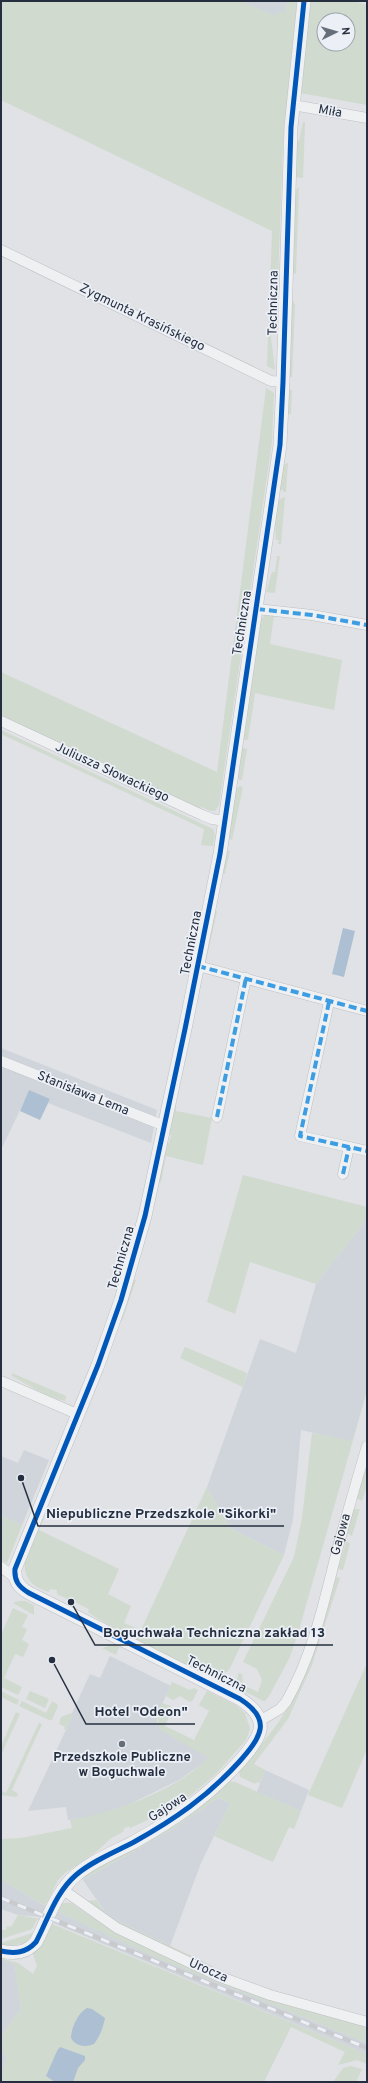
<svg xmlns="http://www.w3.org/2000/svg" width="368" height="2083" font-family="Overpass,sans-serif">
	<rect width="100%" height="100%" fill="#e0e2e5"/>
	<!-- built -->
	<g fill="#d0d5dc">
		<path d="M225,1H294L291,31Z"/>
		<path d="M1,1048L157,1110L151,1143L48,1103L50,1099L29,1091L1,1150Z"/>
		<path d="M367,1219V1391L352,1442L301,1430L293,1519L284,1555L230,1528L207,1487L260,1339L296,1353L316,1284Z"/>
		<path d="M24,1450L49,1460L22,1525L1,1516V1456L18,1463Z"/>
		<path d="M110,1656L171,1686L157,1714V1722L210,1758L179,1780L128,1805L91,1817L68,1820L66,1807L28,1811L72,1717V1713L90,1674L100,1678Z"/>
		<path d="M265,1770L309,1790L301,1811L257,1792Z"/>
		<path d="M218,1798L230,1803L201,1863L170,1946L108,1916L83,1880L171,1830Z"/>
		<path d="M1,1880L45,1906L158,1958L367,2043V2054L39,1917L18,1915L1,1909Z"/>
		<path d="M1,1959L15,1965L21,2009L1,2036Z"/>
		<path d="M1,2052L7,2057L1,2072Z"/>
	</g>
	<!-- green -->
	<g fill="#d0dacf" fill-rule="evenodd">
		<path d="M1,1H246V3L275,16L278,12L285,13L287,1H297L283,142L278,281L272,330H270L275,370L267,366L272,231L1,100Z"/>
		<path d="M309,1H354L367,5V105L300,93ZM324,20H348V44H324Z"/>
		<path d="M303,122H305L303,178L295,177L296,141H299Z"/>
		<path d="M299,187L296,274L291,272L295,190Z"/>
		<path d="M293,301L295,305L292,377H289L290,302Z"/>
		<path d="M266,388L274,393L272,442L219,805L215,811H210L201,807L200,809L1,716V672L217,772Z"/>
		<path d="M289,390H292L291,414H287Z"/>
		<path d="M288,463L286,492H284L280,488L283,465Z"/>
		<path d="M285,497L281,544H278L279,540H276L275,523L278,500Z"/>
		<path d="M277,556H280L275,593L266,592L272,572H275Z"/>
		<path d="M266,614L274,615L270,644L342,660L334,710L255,693L248,740H243L261,619Z"/>
		<path d="M1,730L213,829L215,834L213,846L201,845L204,829L1,734Z"/>
		<path d="M241,748L247,749L242,780H239L237,774Z"/>
		<path d="M240,786L243,787L232,840L227,838L235,789Z"/>
		<path d="M230,851L225,874L222,873L225,852Z"/>
		<path d="M214,911H217L206,962H204Z"/>
		<path d="M201,978H202L181,1081L179,1080Z"/>
		<path d="M173,1106H176V1111L212,1118L203,1165L166,1156L161,1182L158,1181L166,1143H169L171,1135H168Z"/>
		<path d="M243,1175L367,1207V1219L316,1284L250,1262L235,1314L207,1302Z"/>
		<path d="M132,1279L136,1280L122,1321L119,1319Z"/>
		<path d="M185,1347L247,1373L243,1387L180,1358Z"/>
		<path d="M12,1373L66,1396L65,1401C47,1397 28,1385 12,1376Z"/>
		<path d="M367,1391L297,1637L289,1659L269,1696L265,1701H263L242,1690L240,1692L236,1682L239,1673L242,1674L243,1685L258,1692L262,1680L257,1669L243,1662L294,1557L302,1518L312,1433L352,1441Z"/>
		<path d="M367,1459V1485L362,1501L356,1498Z"/>
		<path d="M207,1487L230,1528L284,1555L229,1670C222,1675 217,1677 208,1676L143,1644L95,1617L88,1612L89,1609L57,1594V1590L50,1589L49,1592C7,1580 30,1544 40,1516L44,1518L39,1530L119,1569L108,1594L131,1606L124,1623L141,1630Z"/>
		<path d="M353,1509H360L352,1536L347,1533Z"/>
		<path d="M1,1516L22,1525L7,1563L1,1560Z"/>
		<path d="M346,1542L350,1543L343,1570L338,1569Z"/>
		<path d="M336,1577L340,1578L312,1665L288,1719L254,1764L265,1770L260,1783L256,1782L255,1784L240,1777L239,1770C257,1750 279,1725 291,1702C311,1663 326,1619 336,1577Z"/>
		<path d="M18,1601H25L34,1605V1615L13,1603Z"/>
		<path d="M13,1608L28,1615L22,1627L27,1629L22,1640L29,1644L23,1657L15,1654L4,1678L22,1687L18,1695L1,1687V1635Z"/>
		<path d="M118,1643L120,1645L116,1655L102,1648Z"/>
		<path d="M367,1663V1749L342,1808L308,1795Z"/>
		<path d="M172,1682L190,1690L194,1688L198,1690L193,1700L190,1702L180,1696L173,1700L166,1696Z"/>
		<path d="M1,1691L19,1700L17,1705L1,1697Z"/>
		<path d="M30,1691L49,1699L45,1708L26,1699Z"/>
		<path d="M207,1691L235,1705L245,1713L250,1729L246,1740L216,1774L184,1801L174,1808L130,1828L129,1826L123,1829L124,1831L110,1839L97,1851L65,1873L58,1880L45,1906L1,1880V1839L21,1838L72,1828L70,1820C106,1814 149,1799 180,1780C190,1774 200,1765 209,1758L160,1730C156,1719 157,1714 162,1703L171,1706L172,1710L165,1726L194,1740L209,1711L199,1705Z"/>
		<path d="M22,1701L46,1713L52,1701L57,1704L58,1706L52,1720H49L19,1706Z"/>
		<path d="M16,1712L20,1714L1,1755V1746Z"/>
		<path d="M72,1713V1717L66,1730L64,1729L65,1727L59,1724L61,1717Z"/>
		<path d="M39,1723L42,1724L12,1790L17,1793L18,1796L15,1797L1,1795V1791L6,1793Z"/>
		<path d="M227,1781L235,1782L301,1811L294,1829L289,1827L273,1862L214,1836L230,1803L218,1798L171,1830L83,1880L82,1877L187,1817Z"/>
		<path d="M96,1900L108,1916L221,1970L159,1944L114,1922L86,1901Z"/>
		<path d="M62,1903H71L93,1918L129,1938L367,2025V2043L159,1959L58,1912Z"/>
		<path d="M18,1915L40,1919L37,1920L32,1929L1,1939V1930H6L7,1926L11,1927Z"/>
		<path d="M52,1924L367,2054V2064L357,2060L338,2065L345,2052L291,2027L264,2082H1V2072L7,2057L1,2052V2036L21,2009L15,1965L1,1959V1958L18,1963L33,1974L37,1966L33,1954L39,1948Z"/>
		<path d="M36,1932C25,1944 17,1947 1,1945V1943Z"/>
		<path d="M351,2066L362,2069L356,2082H333L343,2068Z"/>
	</g>
	<!-- water -->
	<g fill="#acbfd3">
		<path d="M343,928L355,931L344,977L332,974Z"/>
		<path d="M29,1090L50,1099L40,1120L20,1111Z"/>
		<path d="M87,2008L92,2009L105,2018C103,2028 100,2036 94,2044C85,2048 75,2046 71,2038C71,2028 78,2013 87,2008Z"/>
		<path d="M60,2047L85,2056V2060L78,2068L73,2082H55L46,2076L57,2051Z"/>
	</g>
	<g fill="none" stroke-linecap="round" stroke-linejoin="round">
		<defs>
			<g id="minor">
				<path d="M293,105L367,118"/>
				<path d="M1,250L271,381L283,382"/>
				<path d="M257,609L312,615L367,625"/>
				<path d="M1,721L202,815L212,819L225,821"/>
				<path d="M198,966L367,1011"/>
				<path d="M329,1002L300,1136L367,1151"/>
				<path d="M1,1061L165,1126"/>
				<path d="M217,1117L246,978"/>
				<path d="M343,1174L349,1147"/>
				<path d="M1,1381L77,1414"/>
				<path d="M1,1567L14,1577"/>
				<path id="s1" d="M261,1720L280,1709L286,1702C314,1653 325,1597 339,1543C348,1511 357,1479 367,1446"/>
				<path d="M62,1889L117,1928L218,1976L270,1995L367,2022"/>
			</g>
			<path id="tertiary" d="M1,1951C15,1954 26,1953 36,1942C48,1919 56,1892 76,1875C92,1861 115,1852 134,1842C175,1819 207,1797 239,1762C261,1737 273,1720 240,1699L29,1593C19,1587 14,1581 15,1569L98,1365L121,1300L145,1216L185,1029L220,854L280,445L283,382L291,127L304,1"/>
		</defs>
		<!-- minor casing -->
		<use href="#minor" stroke="#bec0c3" stroke-width="11"/>
		<!-- tertiary casing -->
		<use href="#tertiary" stroke="#bec0c3" stroke-width="14"/>
		<!-- minor -->
		<use href="#minor" stroke="#eff0f2" stroke-width="10"/>
		<!-- tertiary -->
		<use href="#tertiary" stroke="#eff0f2" stroke-width="13"/>
		<defs>
			<path id="rail" d="M1,1898L367,2048"/>
		</defs>
		<!-- rail casing -->
		<use href="#rail" stroke="#c8cacd" stroke-width="4.5"/>
		<!-- rail -->
		<use href="#rail" stroke="#ecf0f6" stroke-width="3" stroke-dasharray="9" stroke-linecap="butt"/>
		<!-- quiet -->
		<g stroke="#3c9de3" stroke-width="4" stroke-dasharray="8 4" stroke-linecap="butt">
			<path d="M257,609L312,615L367,625"/>
			<path d="M198,966L367,1011"/>
			<path d="M329,1002L300,1136L367,1151"/>
			<path d="M217,1117L246,978"/>
			<path d="M343,1174L349,1147"/>
		</g>
		<defs>
			<path id="cycleway" d="M1,1951C15,1954 26,1953 36,1942C48,1919 56,1892 76,1875C92,1861 115,1852 134,1842C175,1819 207,1797 239,1762C261,1737 273,1720 240,1699L29,1593C19,1587 14,1581 15,1569L98,1365L121,1300L145,1216L185,1029L220,854L280,445L283,382L291,127L304,1"/>
		</defs>
		<!-- cycleway casing -->
		<use href="#cycleway" stroke="#ecf0f6" stroke-width="8"/>
		<!-- cycleway -->
		<use href="#cycleway" stroke="#0057b8" stroke-width="5"/>
	</g>
	<!-- markers -->
	<circle fill="#666e7a" stroke="#ecf0f6" stroke-width="1.5" cx="122" cy="1744" r="4"/>
	<g text-anchor="middle" dominant-baseline="central" stroke-width="3.5" stroke-linejoin="round" paint-order="stroke">
		<!-- street labels -->
		<g font-size="13" fill="#252f40" stroke="#ecf0f6">
			<text transform="translate(330 112) rotate(10)">Miła</text>
			<text transform="translate(274 303) rotate(-89)">Techniczna</text>
			<text transform="translate(142 318) rotate(26)">Zygmunta Krasińskiego</text>
			<text transform="translate(243 623) rotate(-81)">Techniczna</text>
			<text transform="translate(112 773) rotate(25)">Juliusza Słowackiego</text>
			<text transform="translate(192 943) rotate(-79)">Techniczna</text>
			<text transform="translate(83 1094) rotate(22)">Stanisława Lema</text>
			<text transform="translate(122 1258) rotate(-74)">Techniczna</text>
			<text stroke="none"><textPath href="#s1" startOffset="208">Gajowa</textPath></text>
			<text transform="translate(216 1675) rotate(27)">Techniczna</text>
			<text transform="translate(168 1808) rotate(-33)">Gajowa</text>
			<text transform="translate(208 1971) rotate(24)">Urocza</text>
		</g>
		<!-- poi labels -->
		<g font-size="13" font-weight="bold" fill="#252f40" stroke="#ecf0f6">
			<text x="122" y="1758">Przedszkole Publiczne<tspan x="122" dy="15">w Boguchwale</tspan></text>
		</g>
	</g>
	<!-- callouts -->
	<path fill="none" stroke="#252f40" stroke-width="1.5" d="M21 1478L38 1526H284M71 1602L95 1645H333M52 1660L86 1724H195"/>
	<g fill="#252f40" stroke="#ecf0f6" stroke-width="1.5">
		<circle cx="21" cy="1478" r="4"/>
		<circle cx="71" cy="1602" r="4"/>
		<circle cx="52" cy="1660" r="4"/>
	</g>
	<g font-size="14" text-anchor="middle" font-weight="bold" fill="#252f40" stroke="#ecf0f6" stroke-width="3.5" stroke-linejoin="round" paint-order="stroke">
		<text x="161" y="1518">Niepubliczne Przedszkole "Sikorki"</text>
		<text x="214" y="1637">Boguchwała Techniczna zakład 13</text>
		<text x="141" y="1716">Hotel "Odeon"</text>
	</g>
	<!-- border -->
	<rect width="368" height="2083" fill="none" stroke="#252f40" stroke-width="4"/>
	<!-- north arrow -->
	<g transform="translate(336 32) rotate(85)"><circle r="19" fill="#ecf0f6" stroke="#9ca3ad"/>
	<path d="M0-3L7 15L0 10L-7 15Z" fill="#666e7a"/>
	<text y="-6" font-size="11" font-weight="bold" text-anchor="middle" fill="#252f40">N</text>
	</g>
</svg>
